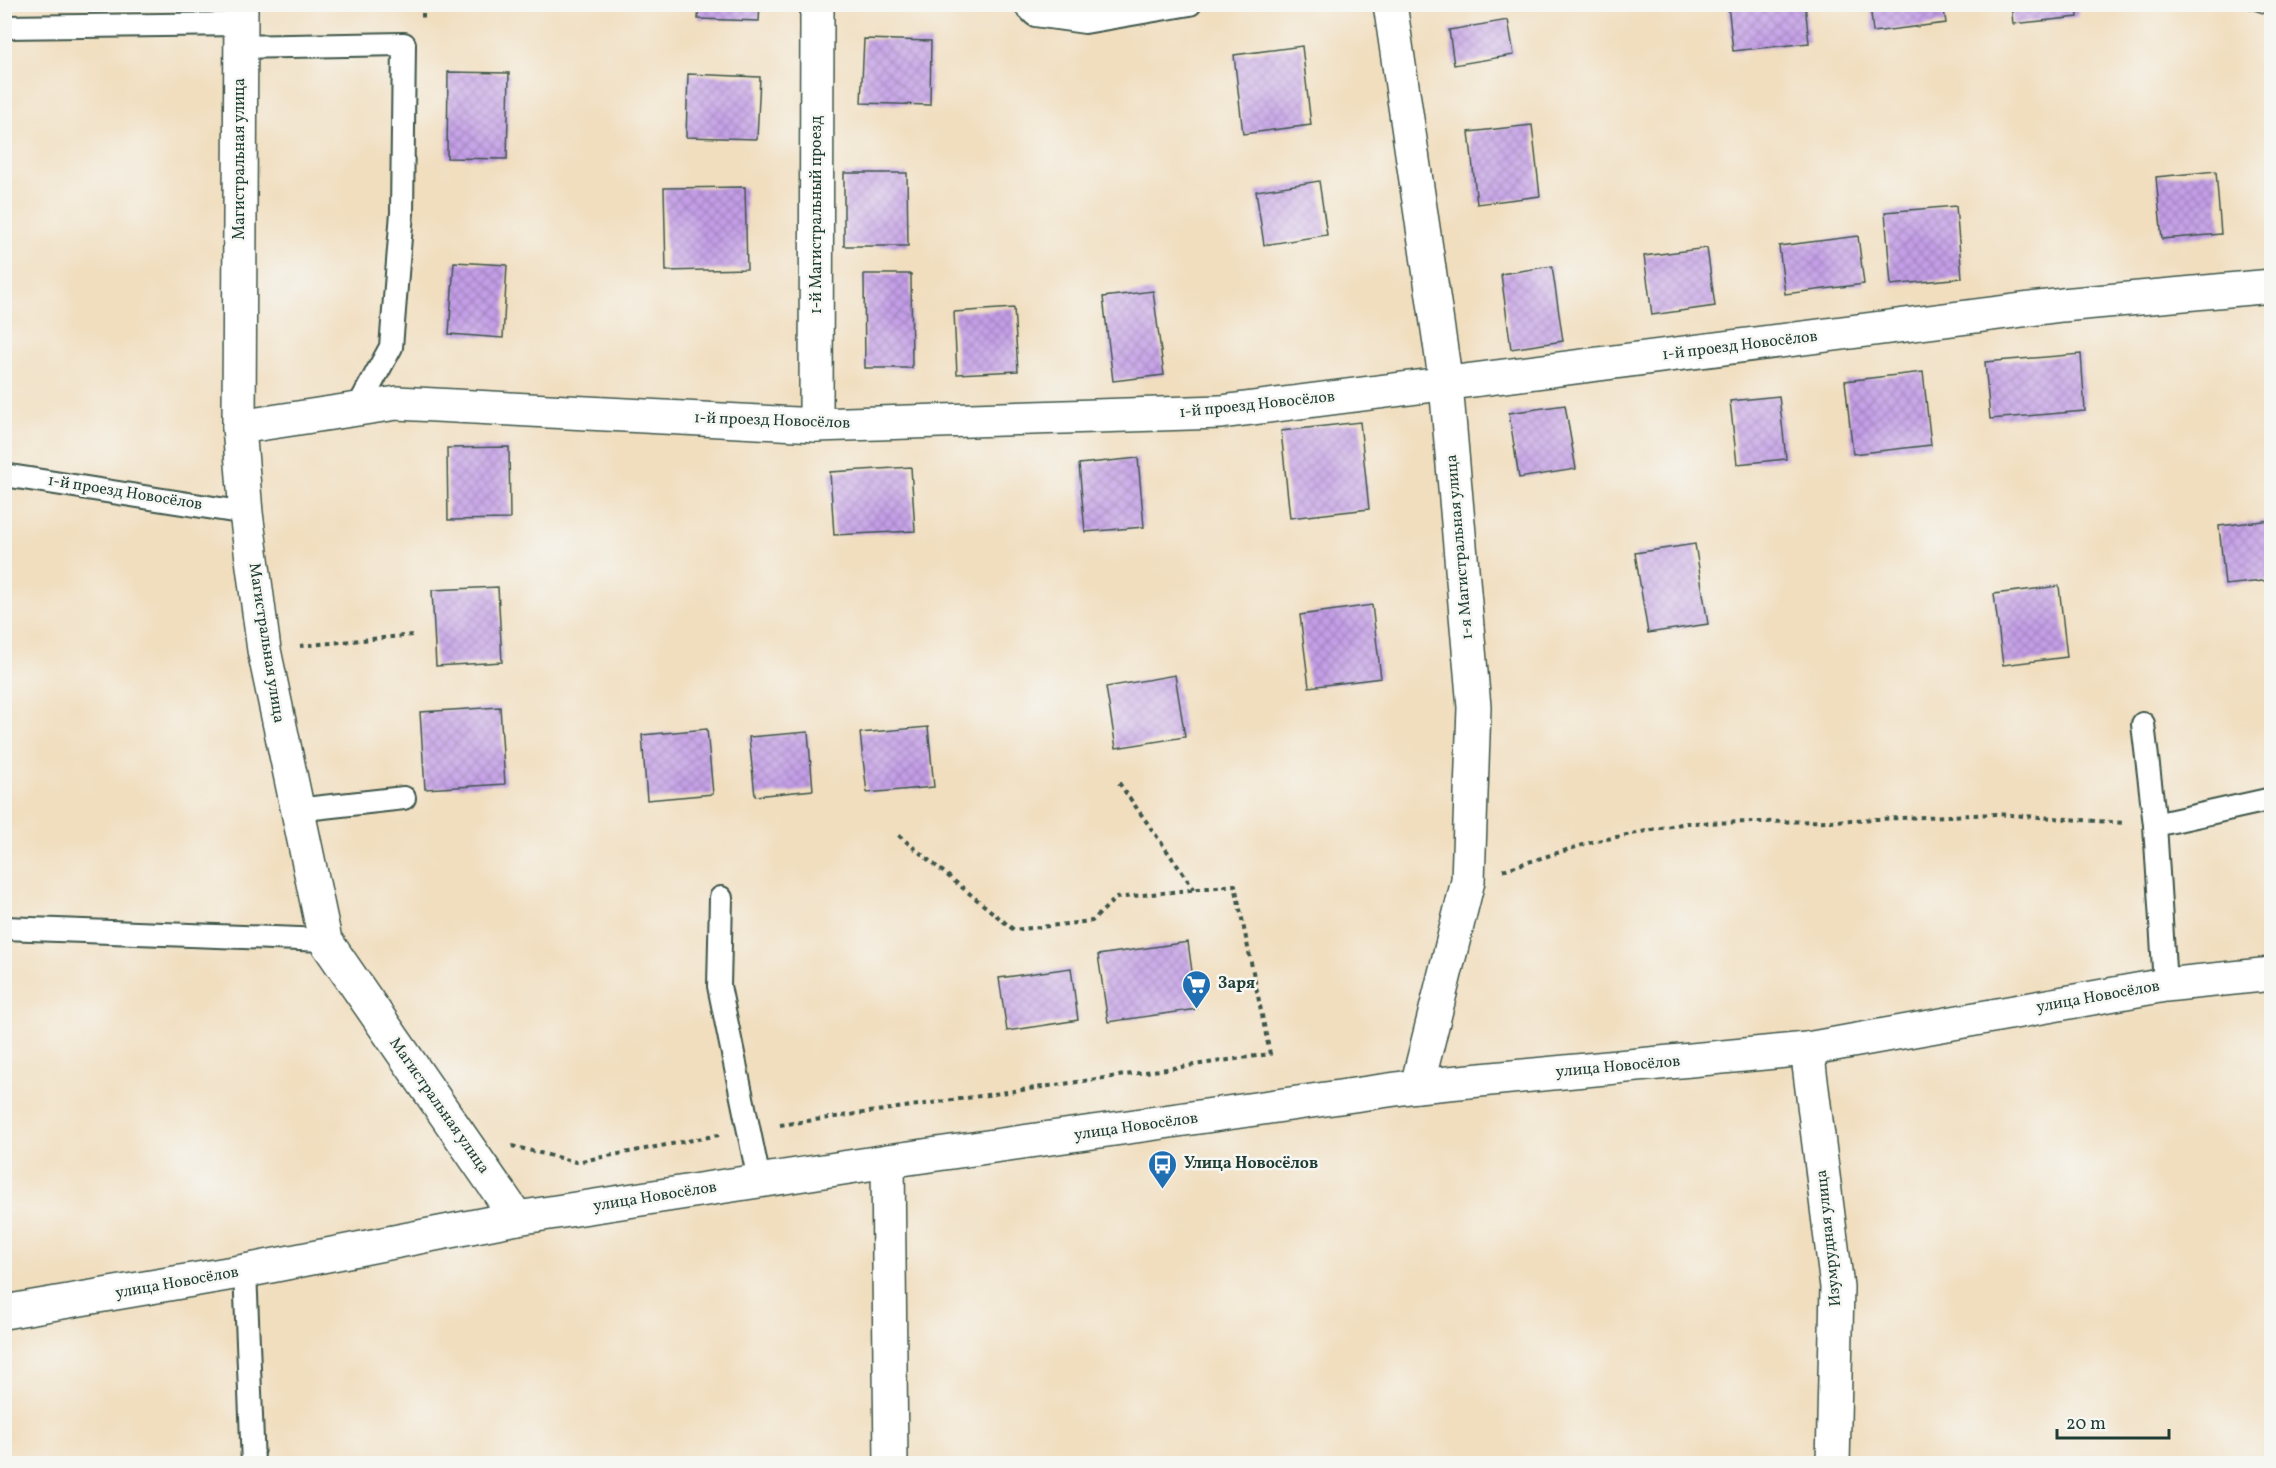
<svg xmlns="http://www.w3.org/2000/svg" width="2276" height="1468" font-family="Vollkorn,serif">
	<defs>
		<pattern id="building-cross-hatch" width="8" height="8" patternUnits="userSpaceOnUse" patternTransform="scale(1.5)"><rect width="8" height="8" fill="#c49ee7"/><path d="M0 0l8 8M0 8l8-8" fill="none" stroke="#9f82bc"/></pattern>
	</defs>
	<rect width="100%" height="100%" fill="#f6f6f2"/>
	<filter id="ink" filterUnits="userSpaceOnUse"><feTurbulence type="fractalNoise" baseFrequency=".0167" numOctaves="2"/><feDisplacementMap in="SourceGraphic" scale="12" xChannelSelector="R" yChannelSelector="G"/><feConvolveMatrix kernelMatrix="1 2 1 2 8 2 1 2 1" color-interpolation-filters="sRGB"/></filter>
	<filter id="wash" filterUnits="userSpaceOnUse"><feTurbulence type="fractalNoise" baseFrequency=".008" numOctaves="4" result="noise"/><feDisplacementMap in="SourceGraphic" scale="24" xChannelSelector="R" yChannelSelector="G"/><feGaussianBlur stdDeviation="1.35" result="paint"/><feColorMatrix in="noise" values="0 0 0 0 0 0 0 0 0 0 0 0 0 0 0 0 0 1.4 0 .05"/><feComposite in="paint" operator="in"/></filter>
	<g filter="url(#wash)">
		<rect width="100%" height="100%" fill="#f1debf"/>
		<g id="blocks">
			<!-- building -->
			<g fill="url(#building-cross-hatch)">
				<path d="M699,4H760L759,21L698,19Z"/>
				<path d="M1728,4H1805L1809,43L1733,51Z"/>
				<path d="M1870,4H1943L1946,23L1873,32Z"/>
				<path d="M2011,4H2077L2078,17L2013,24Z"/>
				<path d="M2239,4H2272V16L2239,5Z"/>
				<path d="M1508,20L1514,55L1454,65L1449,30Z"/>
				<path d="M864,39L931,41L930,105L861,103Z"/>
				<path d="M1302,46L1311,125L1243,134L1234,55Z"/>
				<path d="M448,72L509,73L507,159L447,158Z"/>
				<path d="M688,74L760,77L757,139L686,137Z"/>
				<path d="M1532,125L1540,196L1477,204L1469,132Z"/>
				<path d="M2216,171L2221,234L2162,239L2156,177Z"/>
				<path d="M844,173H907L908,246H844Z"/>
				<path d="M1319,181L1327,235L1264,245L1256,191Z"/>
				<path d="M745,187L747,269L666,271L664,188Z"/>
				<path d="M1956,206L1962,278L1891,285L1885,212Z"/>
				<path d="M1858,236L1864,284L1785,294L1779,246Z"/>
				<path d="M1707,248L1715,306L1652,315L1644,256Z"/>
				<path d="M454,262L507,265L503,338L449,334Z"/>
				<path d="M1552,266L1563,341L1511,349L1501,274Z"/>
				<path d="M864,274H911L912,368H865Z"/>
				<path d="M1153,291L1164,375L1113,381L1103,297Z"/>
				<path d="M1014,308L1018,371L957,374L954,312Z"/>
				<path d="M2081,354L2085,411L1990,419L1985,362Z"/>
				<path d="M1923,372L1931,445L1853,454L1845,381Z"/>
				<path d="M1779,396L1786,459L1737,464L1730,401Z"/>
				<path d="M1565,405L1576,469L1519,478L1509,413Z"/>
				<path d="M1360,422L1369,509L1290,518L1281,431Z"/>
				<path d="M509,447L510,519L448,520L447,448Z"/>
				<path d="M1138,458L1144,527L1085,532L1079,464Z"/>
				<path d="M911,467L915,531L834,535L830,472Z"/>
				<path d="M2272,520V580L2225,585L2219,526Z"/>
				<path d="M1695,544L1708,624L1648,633L1635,553Z"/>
				<path d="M2059,586L2067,657L2003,665L1994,594Z"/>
				<path d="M498,587L502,662L436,666L432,590Z"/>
				<path d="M1372,605L1381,678L1309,687L1300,615Z"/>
				<path d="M1175,675L1185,737L1116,748L1106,687Z"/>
				<path d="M500,707L505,784L425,789L420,712Z"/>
				<path d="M928,727L934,787L867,793L860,733Z"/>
				<path d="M707,729L713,794L647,800L642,735Z"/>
				<path d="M808,732L813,790L755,796L749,737Z"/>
				<path d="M1188,942L1197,1009L1108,1022L1098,955Z"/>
				<path d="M1071,968L1078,1020L1007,1031L999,978Z"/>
			</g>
		</g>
	</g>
	<g filter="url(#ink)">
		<use href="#blocks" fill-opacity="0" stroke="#3e5549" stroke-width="1.5"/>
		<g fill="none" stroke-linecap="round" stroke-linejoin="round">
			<defs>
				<g id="service">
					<path d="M1024,4L1035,15L1085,22L1190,4"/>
					<path d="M4,27L241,24"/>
					<path d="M240,47L404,44L402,213L391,347L356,411"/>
					<path d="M4,475L246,513"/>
					<path d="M2143,724L2155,825L2165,985"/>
					<path d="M296,810L404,798"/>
					<path d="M2155,825L2272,799"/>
					<path d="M721,898L719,986L759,1180"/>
					<path d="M4,928L325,940"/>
					<path d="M245,1271L253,1464"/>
				</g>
				<g id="minor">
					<path d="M241,4L239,427L246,513L264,650L325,940L517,1218"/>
					<path d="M1390,4L1446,384L1474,707L1468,881L1417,1086"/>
					<path d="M816,425L817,4"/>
					<path d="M239,427L397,403L816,425L1221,412L2062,305L2272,286"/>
					<path d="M1807,1049L1837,1287L1833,1464"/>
					<path d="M888,1161L891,1464"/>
				</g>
				<path id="tertiary" d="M4,1312L245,1271L517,1218L888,1161L1417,1086L1807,1049L2165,985L2272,974"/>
			</defs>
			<!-- service casing -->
			<use href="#service" stroke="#3e5549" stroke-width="26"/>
			<!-- minor casing -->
			<use href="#minor" stroke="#3e5549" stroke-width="36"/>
			<!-- tertiary casing -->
			<use href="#tertiary" stroke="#3e5549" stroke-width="36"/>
			<!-- path -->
			<g stroke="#3e5549" stroke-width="4" stroke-dasharray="4.5 4.5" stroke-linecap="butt">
				<path d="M423,4V22"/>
				<path d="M300,646L413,635"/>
				<path d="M1119,783L1194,889"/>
				<path d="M1503,870L1592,842L1686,823L1830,821L1996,814L2125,823"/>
				<path d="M780,1125L1270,1054L1235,885L1116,898L1092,921L1014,930L897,834"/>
				<path d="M512,1146L576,1162L719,1135"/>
			</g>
			<!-- service -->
			<use href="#service" stroke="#fff" stroke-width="22"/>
			<!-- minor -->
			<use href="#minor" stroke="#fff" stroke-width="33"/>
			<!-- tertiary -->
			<use href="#tertiary" stroke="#fff" stroke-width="33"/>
		</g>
	</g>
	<!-- icons -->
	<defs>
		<symbol id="supermarket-pin" viewBox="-11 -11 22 30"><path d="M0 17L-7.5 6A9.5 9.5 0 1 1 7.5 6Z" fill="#1f6fb2" stroke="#f6f6f2"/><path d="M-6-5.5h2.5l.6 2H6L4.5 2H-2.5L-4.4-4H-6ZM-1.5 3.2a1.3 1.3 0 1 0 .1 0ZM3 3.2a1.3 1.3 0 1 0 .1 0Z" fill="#fff"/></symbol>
		<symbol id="bus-pin" viewBox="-11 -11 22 30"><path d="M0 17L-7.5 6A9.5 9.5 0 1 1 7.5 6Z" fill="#1f6fb2" stroke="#f6f6f2"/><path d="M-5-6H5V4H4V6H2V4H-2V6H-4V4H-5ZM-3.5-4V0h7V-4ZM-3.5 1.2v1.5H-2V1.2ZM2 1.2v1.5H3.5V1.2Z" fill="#fff"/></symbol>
	</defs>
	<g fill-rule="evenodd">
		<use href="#supermarket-pin" x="1180" y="968" width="33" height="45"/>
		<use href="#bus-pin" x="1146" y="1148" width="33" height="45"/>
	</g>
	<g text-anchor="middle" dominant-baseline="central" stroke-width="5" stroke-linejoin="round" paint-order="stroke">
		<!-- street labels -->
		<g font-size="16" fill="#1f3d34" stroke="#f6f6f2">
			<text transform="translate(240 159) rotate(-90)">Магистральная улица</text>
			<text transform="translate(817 215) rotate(-90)">1-й Магистральный проезд</text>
			<text transform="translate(1740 346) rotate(-7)">1-й проезд Новосёлов</text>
			<text transform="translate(1257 405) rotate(-6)">1-й проезд Новосёлов</text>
			<text transform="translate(772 421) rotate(2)">1-й проезд Новосёлов</text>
			<text transform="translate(125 493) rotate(9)">1-й проезд Новосёлов</text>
			<text transform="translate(1460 547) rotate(-95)">1-я Магистральная улица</text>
			<text transform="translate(266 643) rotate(81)">Магистральная улица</text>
			<text transform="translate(2098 997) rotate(-10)">улица Новосёлов</text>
			<text transform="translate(1618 1067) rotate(-5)">улица Новосёлов</text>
			<text transform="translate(439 1106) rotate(55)">Магистральная улица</text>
			<text transform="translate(1136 1127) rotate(-8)">улица Новосёлов</text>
			<text transform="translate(655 1197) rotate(-9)">улица Новосёлов</text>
			<text transform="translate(1829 1238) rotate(-96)">Изумрудная улица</text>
			<text transform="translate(177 1283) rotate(-10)">улица Новосёлов</text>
		</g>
		<!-- poi labels -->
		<g font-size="16" font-weight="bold" fill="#1f3d34" stroke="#f6f6f2" text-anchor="start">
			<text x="1218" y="984">Заря</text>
			<text x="1184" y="1164">Улица Новосёлов</text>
		</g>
	</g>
	<!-- margin -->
	<rect width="2276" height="1468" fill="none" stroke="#f6f6f2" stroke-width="24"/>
	<!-- scale -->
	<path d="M2057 1429v9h112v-9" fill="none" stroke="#1f3d34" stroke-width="3"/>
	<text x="2066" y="1429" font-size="18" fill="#1f3d34" stroke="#f6f6f2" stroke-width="4.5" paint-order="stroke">20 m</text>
</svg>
